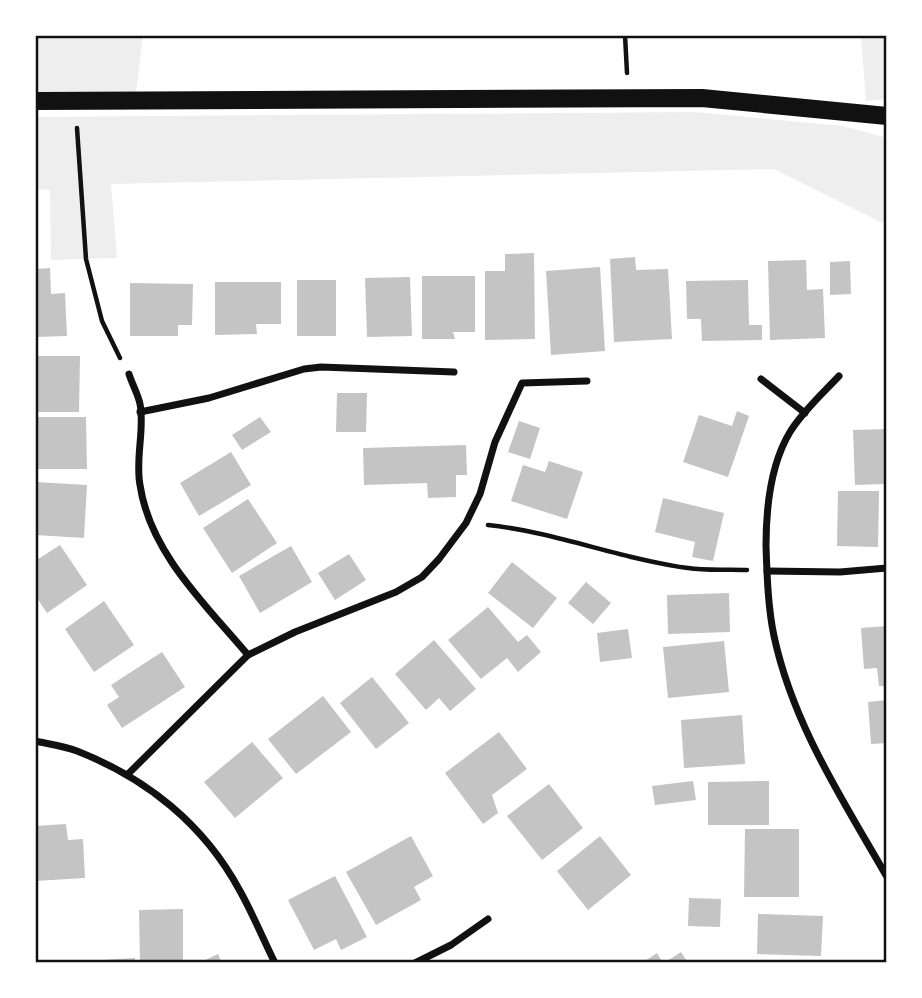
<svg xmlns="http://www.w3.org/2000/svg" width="922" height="998" font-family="'Work Sans',sans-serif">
	<rect width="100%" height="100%" fill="#fff"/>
	<!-- green -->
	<g fill="#eee">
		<path d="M35,35H143L135,101H35Z"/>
		<path d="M861,35H887V99L866,101Z"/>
		<path d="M694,112L843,126L887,138V225L774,169L111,184L117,258L51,260L50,190L35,189V117Z"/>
	</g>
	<!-- building -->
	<g fill="#c4c4c4">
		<path d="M534,253L535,339L485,340V271H505V254Z"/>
		<path d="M635,257L636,270L668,269L672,339L614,342L610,259Z"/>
		<path d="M806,260L807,290L823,289L825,338L770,340L768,261Z"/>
		<path d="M850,261L851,294L830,295V262Z"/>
		<path d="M600,267L605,351L551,355L546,271Z"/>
		<path d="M50,268L51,294L65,293L67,336L35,337V269Z"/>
		<path d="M422,276H475V332H453L455,339H422Z"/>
		<path d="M410,277L412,336L367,337L365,278Z"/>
		<rect x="297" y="280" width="39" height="56"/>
		<path d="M748,280L749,325H762V340L702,341L701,319H687L686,281Z"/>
		<path d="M215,282H281V324H256L257,334L215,335Z"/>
		<path d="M130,283L193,284L192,325H178V336H130Z"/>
		<path d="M35,356H80L79,412H35Z"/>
		<path d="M337,393H367L366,432H336Z"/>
		<path d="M737,411L749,416L728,477L683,462L699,415L732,426Z"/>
		<path d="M35,417H86L87,469H35Z"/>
		<path d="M260,417L271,432L242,450L232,435Z"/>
		<path d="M519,421L540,428L530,459L508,452Z"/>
		<path d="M887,429V484L855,485L853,430Z"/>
		<path d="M466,445L467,475H456V497L428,498L427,483L364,485L363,448Z"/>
		<path d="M231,452L251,485L199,516L180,483Z"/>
		<path d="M549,461L583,472L567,519L511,501L523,465L545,472Z"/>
		<path d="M35,482L87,485L84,538L35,535Z"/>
		<path d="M838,491H879L878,547L837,546Z"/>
		<path d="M663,498L724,513L713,561L692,557L695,542L655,532Z"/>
		<path d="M248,499L277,543L232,573L203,528Z"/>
		<path d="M60,545L87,585L47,613L35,595V561Z"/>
		<path d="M291,546L312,582L260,613L239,576Z"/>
		<path d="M349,554L366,580L335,600L318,573Z"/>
		<path d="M512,562L557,598L533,628L488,593Z"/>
		<path d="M586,582L611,603L593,624L568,603Z"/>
		<path d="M729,593L730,632L668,634L667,595Z"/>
		<path d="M104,601L134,645L94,672L65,629Z"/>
		<path d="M488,607L518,642L527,635L541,652L518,672L507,658L481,679L448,640Z"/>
		<path d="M887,626V686H879L877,668L864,669L861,628Z"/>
		<path d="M628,629L632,658L600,662L597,633Z"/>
		<path d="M434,640L476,689L450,711L439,698L426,710L395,674Z"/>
		<path d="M724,641L729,692L668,698L663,647Z"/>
		<path d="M162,652L185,687L122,728L107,705L119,697L111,685Z"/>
		<path d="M372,677L409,723L376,749L340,703Z"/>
		<path d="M323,696L351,732L296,774L268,739Z"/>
		<path d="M887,700V743L871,744L868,702Z"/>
		<path d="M742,715L745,764L684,768L681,720Z"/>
		<path d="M499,732L527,769L492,795L498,813L483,824L445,773Z"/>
		<path d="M252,742L283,778L235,818L204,782Z"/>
		<path d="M693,781L696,800L655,805L652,786Z"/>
		<path d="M769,781V825H708V782Z"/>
		<path d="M549,784L583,828L542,860L507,816Z"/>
		<path d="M66,824L68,840L83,839L85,878L35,881V826Z"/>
		<path d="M745,829H799V897H744Z"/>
		<path d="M411,836L433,876L414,887L421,900L376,925L346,872Z"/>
		<path d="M600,836L631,875L588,910L557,871Z"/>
		<path d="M335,876L367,937L341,950L336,939L314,950L288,900Z"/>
		<path d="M689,898L721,899L720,927L688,926Z"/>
		<path d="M183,909V963H140L139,910Z"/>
		<path d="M758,914L823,916L821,956L757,954Z"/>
		<path d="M681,952L688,963H664Z"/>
		<path d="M657,953L663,963H642Z"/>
		<path d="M218,954L222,963H199Z"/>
		<path d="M135,958V963H86L85,961Z"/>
	</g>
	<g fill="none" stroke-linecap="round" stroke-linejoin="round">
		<!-- path -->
		<g stroke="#111" stroke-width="4.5">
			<path d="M625,35L627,73"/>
			<path d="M77,128L86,259L102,321L120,358"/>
			<path d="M488,525C556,532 620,559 688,568C707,571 728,569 747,570"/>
		</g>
		<!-- minor -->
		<g stroke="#111" stroke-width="7">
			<path d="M129,374C132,384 138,394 140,404C145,429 135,458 140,485C150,553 206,605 248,655"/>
			<path d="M839,376C823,393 802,412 790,432C770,465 766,508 766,546C767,575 768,608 774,636C793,725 843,800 887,877"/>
			<path d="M761,379L805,413"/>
			<path d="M140,412L209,398L304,369L321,367L454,372"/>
			<path d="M767,571L840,572L887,568"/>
			<path d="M35,741C49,744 64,746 77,751C146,778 204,824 240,891C253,914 263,939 275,963"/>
			<path d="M128,774L248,655L295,632L396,592L422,577L439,559L466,523L480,494L495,442L522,383L587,381"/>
			<path d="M415,963L451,945L488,919"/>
		</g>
		<!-- primary -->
		<path stroke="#111" stroke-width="18" d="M35,101L702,98L887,116"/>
	</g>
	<!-- border -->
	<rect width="922" height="998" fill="none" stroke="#ffffff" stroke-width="74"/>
	<rect x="37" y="37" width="848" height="924" fill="none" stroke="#111" stroke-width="2.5"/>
</svg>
